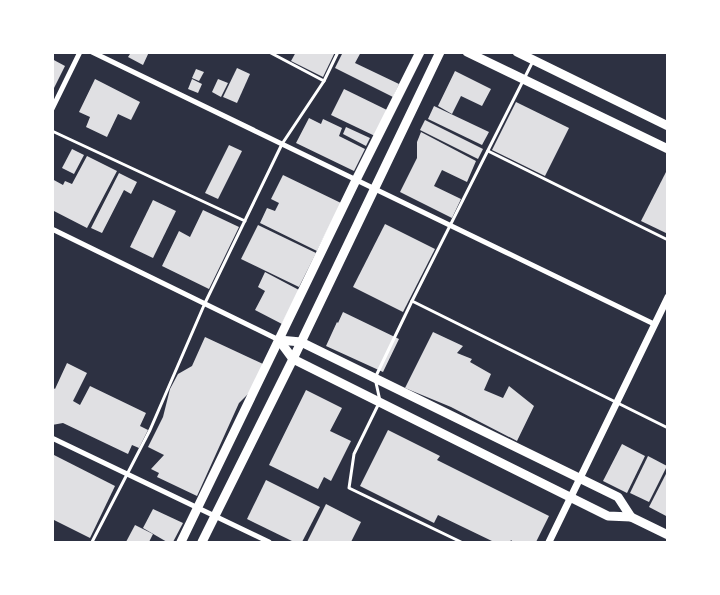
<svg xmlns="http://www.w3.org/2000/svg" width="720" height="595" font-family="Karla,sans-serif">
	<rect width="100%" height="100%" fill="#2d3142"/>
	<!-- building -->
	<g fill="#e0e0e3">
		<path d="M126,52H149L143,65L128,57L130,54Z"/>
		<path d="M296,52H335L323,77L291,61Z"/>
		<path d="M343,52H361L355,63L399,84L393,97L335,68Z"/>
		<path d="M52,59L65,66L52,92Z"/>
		<path d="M237,68L250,74L237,103L223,97Z"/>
		<path d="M196,69L204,72L199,81L192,78Z"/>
		<path d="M455,71L491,89L482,106L461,96L452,114L438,106Z"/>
		<path d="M95,79L140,102L131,120L118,114L107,137L86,127L90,117L79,112Z"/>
		<path d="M192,79L202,84L198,93L188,89Z"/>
		<path d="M218,79L228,83L221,97L212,92Z"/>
		<path d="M344,89L387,110L375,136L331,115Z"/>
		<path d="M516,102L569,128L545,176L492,150Z"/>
		<path d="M434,106L489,132L482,145L428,119Z"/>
		<path d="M309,118L321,124L323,119L342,128L339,136L365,149L354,171L296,143Z"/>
		<path d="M425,120L483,149L478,159L420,130Z"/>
		<path d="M346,127L370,138L366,146L343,134Z"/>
		<path d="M421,132L476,161L467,182L442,170L434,186L461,199L452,218L400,192L417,158V142Z"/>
		<path d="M229,145L242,151L218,199L205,193Z"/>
		<path d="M72,149L84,155L74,174L62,168Z"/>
		<path d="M87,156L117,171L87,228L52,210V179L63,185L65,181L72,184Z"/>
		<path d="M666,172L668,173V234L641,221Z"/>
		<path d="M119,173L137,182L131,194L124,190L102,233L91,228Z"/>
		<path d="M283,175L341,203L317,251L260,223L267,208L275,211L279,203L271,199Z"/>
		<path d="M153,200L176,211L153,258L130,247Z"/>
		<path d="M203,210L239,227L209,289L162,266L179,231L190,237Z"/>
		<path d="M385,224L435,249L403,312L353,287Z"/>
		<path d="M258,225L316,253L299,287L241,259Z"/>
		<path d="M265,272L299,290L282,324L255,310L265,291L258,287Z"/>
		<path d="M343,312L399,339L383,372L326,346L337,322L338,323Z"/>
		<path d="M433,332L463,346L457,353L472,359L470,362L491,374L484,390L503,398L509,386L534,406L517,441L451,407L405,388Z"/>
		<path d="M205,337L263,364L249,393L239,403L197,496L157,477L159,473L151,469L164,455L148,447L163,417L170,389L178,374L192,366Z"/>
		<path d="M67,363L87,373L73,401L80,405L90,386L146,413L140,426L148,430L139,448L132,445L128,454L63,423L52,425V387L55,389Z"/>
		<path d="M306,390L342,408L330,431L351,441L331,481L324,477L318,489L269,465Z"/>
		<path d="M388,430L440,456L437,460L549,516L536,542H513L511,540L510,542H494L438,515L434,523L360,486Z"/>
		<path d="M622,444L645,456L627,493L603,481Z"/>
		<path d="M52,454L115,486L90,538L52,519Z"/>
		<path d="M648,456L667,466L649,502L630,493Z"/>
		<path d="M668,470V517L649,507Z"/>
		<path d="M266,480L320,507L302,542H294L247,519Z"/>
		<path d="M326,504L361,522L351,542H307Z"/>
		<path d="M153,509L183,523L173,542H167L143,528Z"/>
		<path d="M135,525L153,534L149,542H126Z"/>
	</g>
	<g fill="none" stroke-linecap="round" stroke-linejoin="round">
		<!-- service -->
		<g stroke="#fff" stroke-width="3">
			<path d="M269,52L324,81"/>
			<path d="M52,131L245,221"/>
			<path d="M488,151L668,240"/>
			<path d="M412,301L668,428"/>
			<path d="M92,542L150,430L205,303L282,144L324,81L338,52"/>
			<path d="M461,542L349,488L354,454L380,401L375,378L412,301L533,61"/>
		</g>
		<!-- minor -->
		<g stroke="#fff" stroke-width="5">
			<path d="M92,52L654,324"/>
			<path d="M52,109L80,52"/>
			<path d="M52,229L279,340"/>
			<path d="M52,438L269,542"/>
		</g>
		<!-- tertiary -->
		<path stroke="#fff" stroke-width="7" d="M549,542L668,297"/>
		<!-- secondary -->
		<g stroke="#fff" stroke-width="9">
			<path d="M467,52L668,149"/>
			<path d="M517,52L668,126"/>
			<path d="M279,340L293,359L608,516L631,517L668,535"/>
			<path d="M279,340L301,342L618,497L631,517"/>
		</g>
		<!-- primary -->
		<g stroke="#fff" stroke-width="9">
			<path d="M181,542L356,180L420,52"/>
			<path d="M202,542L293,359L440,52"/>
		</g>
	</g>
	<!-- border -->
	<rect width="720" height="595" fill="none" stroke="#ffffff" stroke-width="108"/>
</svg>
